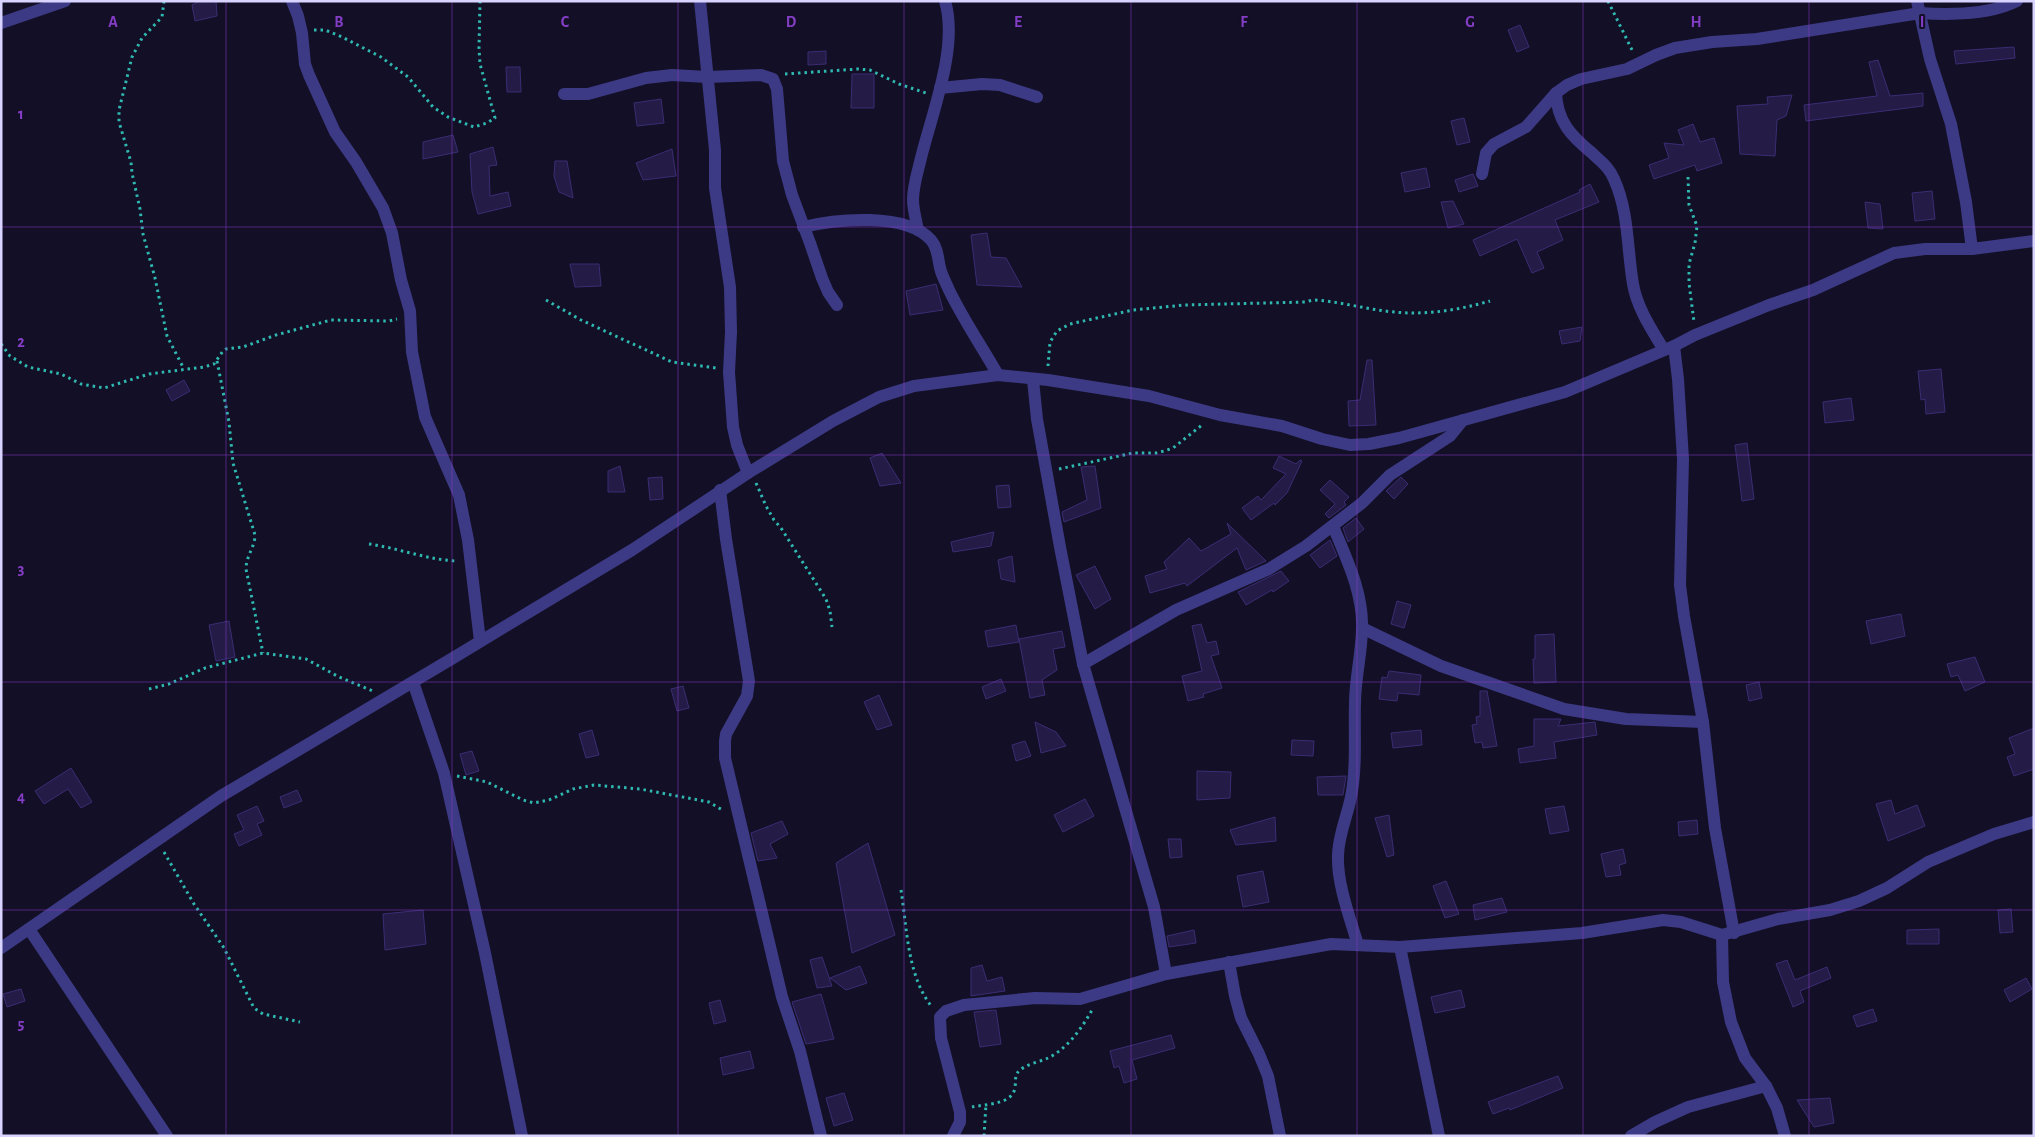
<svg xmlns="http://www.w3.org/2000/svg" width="2035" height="1137" font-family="'Alegreya Sans',sans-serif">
	<rect width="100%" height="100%" fill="#130f26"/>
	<!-- building -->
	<g fill="#241b47" stroke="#3b2d73">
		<path d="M200,1H216L217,16L195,21L192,5Z"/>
		<path d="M1520,25L1529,47L1517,52L1508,30Z"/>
		<path d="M2014,47L2015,58L1956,64L1954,51Z"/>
		<path d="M826,51V64L808,65V52Z"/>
		<path d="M1878,60L1890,96L1923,93V106L1806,121L1804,105L1877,96L1869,62Z"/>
		<path d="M506,67H520L521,92H507Z"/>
		<path d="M852,74H874V108H851Z"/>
		<path d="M1792,95L1786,116L1777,120L1775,156L1740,154L1737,106L1768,104L1767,97Z"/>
		<path d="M661,99L664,123L637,126L634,103Z"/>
		<path d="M1464,118L1470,142L1457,145L1451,121Z"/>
		<path d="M1693,124L1700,142L1714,138L1722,163L1697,171L1695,165L1654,179L1649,165L1669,158L1664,143L1684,145L1678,130Z"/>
		<path d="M453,135L458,152L423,159V142Z"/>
		<path d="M493,147L497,165L489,166L490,196L508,192L511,206L478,214L472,192L470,154Z"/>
		<path d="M672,149L676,176L643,180L636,163Z"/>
		<path d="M555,161H567L573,198L559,192L554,176Z"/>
		<path d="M1426,168L1430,187L1405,192L1401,173Z"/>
		<path d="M1473,174L1478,186L1459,192L1455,180Z"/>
		<path d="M1590,184L1599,202L1555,220L1563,240L1537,252L1544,268L1532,273L1517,239L1480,256L1473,240L1580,192L1579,190Z"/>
		<path d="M1932,191L1935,219L1915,221L1912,193Z"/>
		<path d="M1453,201L1464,224L1448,228L1441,202Z"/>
		<path d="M1865,202L1880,204L1883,229L1868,228Z"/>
		<path d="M987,233L991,257L1006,258L1022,287L977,285L971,235Z"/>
		<path d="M570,264H599L601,286L575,287Z"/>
		<path d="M936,284L943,310L910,315L906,291Z"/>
		<path d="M1582,327L1580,341L1562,344L1559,331Z"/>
		<path d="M1367,360H1372L1376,425L1349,426L1348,401L1360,400Z"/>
		<path d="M1941,369L1945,412L1926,414L1925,399L1921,400L1918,371Z"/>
		<path d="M184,380L190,391L172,401L166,390Z"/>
		<path d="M1851,398L1854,420L1825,423L1823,402Z"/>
		<path d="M1747,443L1754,499L1742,501L1735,445Z"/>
		<path d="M882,453L901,483L880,486L870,458Z"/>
		<path d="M1279,456L1296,464L1300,460L1302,461L1287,493L1275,505L1274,503L1251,520L1242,508L1258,496L1261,500L1286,474L1273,468Z"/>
		<path d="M620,466L625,492H608V471Z"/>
		<path d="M1095,466L1101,508L1064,522L1062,512L1087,500L1081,467Z"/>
		<path d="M662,477L663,499L650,500L648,478Z"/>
		<path d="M1401,477L1408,484L1394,499L1386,491Z"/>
		<path d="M1330,480L1349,497L1344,502L1346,505L1329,518L1325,514L1335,504L1320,490Z"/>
		<path d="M1009,485L1011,507L998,508L996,486Z"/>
		<path d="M1356,518L1364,529L1348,542L1343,528Z"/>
		<path d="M1227,523L1266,561L1246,570L1237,548L1187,586L1185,583L1150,593L1145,576L1167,569L1164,562L1189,538L1201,551L1231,534Z"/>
		<path d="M994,532L991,546L953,552L951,542Z"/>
		<path d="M1330,540L1337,556L1320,568L1310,555Z"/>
		<path d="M1012,556L1015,582L1001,579L998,560Z"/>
		<path d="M1095,566L1111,599L1095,609L1076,575Z"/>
		<path d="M1281,571L1289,581L1273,592L1272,590L1246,605L1238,592Z"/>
		<path d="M1397,601L1411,605L1404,628L1391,624Z"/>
		<path d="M1901,614L1905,636L1871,644L1866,621Z"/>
		<path d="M229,621L235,657L216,661L209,625Z"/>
		<path d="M1201,624L1207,643L1216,641L1219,654L1211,656L1222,688L1203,694L1204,697L1188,701L1182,676L1202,671L1192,626Z"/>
		<path d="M1016,625L1019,642L988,647L985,631Z"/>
		<path d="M1062,631L1065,647L1053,649L1057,670L1042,680L1045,695L1030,698L1019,639Z"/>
		<path d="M1554,634L1556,682L1534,683L1533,659H1535V635Z"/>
		<path d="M1975,657L1985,682L1965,691L1958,675L1951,677L1947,664Z"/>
		<path d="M1389,671L1421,675L1419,695L1398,693L1397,701L1379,699L1382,677L1387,678Z"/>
		<path d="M1001,679L1006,691L986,699L982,687Z"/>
		<path d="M1759,682L1762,698L1749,701L1746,685Z"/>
		<path d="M683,686L689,708L677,711L671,689Z"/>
		<path d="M1480,691H1487L1497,746L1483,748L1482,742L1475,743L1472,725L1477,724L1476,717L1480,716Z"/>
		<path d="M879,695L892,725L877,730L864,702Z"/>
		<path d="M1534,719H1561L1558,726L1595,722L1597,735L1554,742L1556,758L1520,763L1518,749L1534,746Z"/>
		<path d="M1035,722L1056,732L1066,746L1041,753Z"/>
		<path d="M2034,728V769L2014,776L2007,757L2015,754L2009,738Z"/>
		<path d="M592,730L599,755L586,758L579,734Z"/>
		<path d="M1421,730L1422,745L1393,748L1391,733Z"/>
		<path d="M1292,740L1314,741L1313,756L1291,755Z"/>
		<path d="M1025,741L1031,756L1016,761L1012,745Z"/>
		<path d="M472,751L479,771L466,775L460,754Z"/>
		<path d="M71,768L92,802L81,808L68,789L44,804L35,791Z"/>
		<path d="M1197,771L1231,772L1230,798L1197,800Z"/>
		<path d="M1346,776L1343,795H1318L1317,777Z"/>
		<path d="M297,790L302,801L284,808L280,797Z"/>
		<path d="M1085,799L1094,816L1063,832L1054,815Z"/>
		<path d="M1891,800L1895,814L1917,805L1925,826L1888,841L1876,804Z"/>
		<path d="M257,806L264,821L257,824L262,835L239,846L234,834L244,830L237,815Z"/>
		<path d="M1564,806L1569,831L1550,834L1545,809Z"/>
		<path d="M1389,815L1394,855L1387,857L1375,818Z"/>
		<path d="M1275,817L1276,841L1236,845L1230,830Z"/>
		<path d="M1697,820L1698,834L1679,836L1678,822Z"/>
		<path d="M782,821L788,834L770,844L777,858L758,861L751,833Z"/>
		<path d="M1168,839H1181L1182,857L1170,858Z"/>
		<path d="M868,843L895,935L852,953L836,863Z"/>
		<path d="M1623,849L1626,863L1619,865L1621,875L1606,877L1601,854Z"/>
		<path d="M1263,871L1269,902L1243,907L1237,876Z"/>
		<path d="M1446,881L1459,914L1445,918L1433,886Z"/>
		<path d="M1502,898L1507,912L1475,920L1473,905Z"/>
		<path d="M2011,909L2013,932L2000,933L1998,910Z"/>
		<path d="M423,910L426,944L385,950L383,914Z"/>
		<path d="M1939,929V944H1907V930Z"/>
		<path d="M1194,930L1196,943L1169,947L1167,936Z"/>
		<path d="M822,957L832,986L817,988L810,960Z"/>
		<path d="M1787,960L1795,980L1827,967L1831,978L1800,991L1804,1002L1793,1007L1776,964Z"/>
		<path d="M982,965L987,981L1002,977L1005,991L971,996V968Z"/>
		<path d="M860,966L867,983L846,990L830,978Z"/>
		<path d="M2026,978L2032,989L2010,1002L2004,990Z"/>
		<path d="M21,989L25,1001L7,1007L3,994Z"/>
		<path d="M1461,990L1465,1007L1435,1013L1431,997Z"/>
		<path d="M821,994L834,1039L806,1044L792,1002Z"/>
		<path d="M720,1000L726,1021L714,1024L709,1003Z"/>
		<path d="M1873,1009L1877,1021L1857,1027L1853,1016Z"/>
		<path d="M996,1010L1001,1044L980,1047L974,1012Z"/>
		<path d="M1171,1035L1175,1048L1132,1060L1137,1079L1124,1083L1119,1066L1114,1068L1110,1051Z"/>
		<path d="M750,1051L754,1068L723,1075L720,1058Z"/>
		<path d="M1558,1076L1563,1088L1510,1110L1509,1108L1493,1114L1488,1102Z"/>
		<path d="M844,1093L853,1120L834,1126L826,1098Z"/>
		<path d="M1830,1098L1834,1123L1814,1127L1797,1100Z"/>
	</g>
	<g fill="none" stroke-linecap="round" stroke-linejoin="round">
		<!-- path -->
		<g stroke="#2fb8b0" stroke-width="3" stroke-dasharray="2.5 4" stroke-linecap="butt">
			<path d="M164,1L162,17L142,38L132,57L119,110V122L131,162L132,173L140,209L143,234L155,278L167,336L184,369"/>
			<path d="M1608,1L1633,52"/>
			<path d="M314,30H325L342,37L381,57L408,77L433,107L448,117L474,127L487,123L495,118L480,64L479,48L480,1"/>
			<path d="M785,74L858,69L870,70L899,84L926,93"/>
			<path d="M1688,177L1689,205L1697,226L1695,243L1689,264V283L1694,322"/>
			<path d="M546,300L581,320L672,362L716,368"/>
			<path d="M1,344L10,356L28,367L61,374L81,384L104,388L149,374L204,367L214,364L223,351L226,349L243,347L276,335L331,320L389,321L397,319"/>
			<path d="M217,361L229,422L233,463L255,535C255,547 246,556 246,569L263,653"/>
			<path d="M1048,366L1050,342L1057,331L1070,324L1133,310L1185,305L1305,302L1313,300C1337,301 1361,308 1385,311C1421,316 1455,311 1490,301"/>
			<path d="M1059,469L1133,453H1156L1164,451L1173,448L1202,425"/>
			<path d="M756,483L766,506L774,520L781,528L826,599L830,611L832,627"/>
			<path d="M369,544C398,548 428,560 457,561"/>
			<path d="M149,689L169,684L205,668L263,653L306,659L339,677L373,691"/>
			<path d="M457,776L487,782L523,800L534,803L549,800L573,789L594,785L640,789L709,802L724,811"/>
			<path d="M164,852L194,904L224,948L254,1008L263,1014L300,1022"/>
			<path d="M901,890C907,927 907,976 932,1007"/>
			<path d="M972,1107C985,1104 1012,1105 1015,1088C1016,1081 1014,1075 1020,1070C1027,1064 1039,1062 1048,1058C1067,1049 1082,1028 1092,1010"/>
			<path d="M984,1136L986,1104"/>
		</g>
		<!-- minor -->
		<g stroke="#3d3a85" stroke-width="12">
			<path d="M292,1L298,16L302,33L305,64L309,75L335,132L356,162L383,208L392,233L401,280L410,311L412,352L425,417L459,495L468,540L480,641"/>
			<path d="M700,1L715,150V188L730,287L731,332L729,372L733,427L737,445L748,473"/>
			<path d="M1917,1L1930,59L1951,124L1966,202L1972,249"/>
			<path d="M1,23L65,1"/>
			<path d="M940,88L982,84L1000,85L1037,97"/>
			<path d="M1556,93C1557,121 1571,136 1592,153C1601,162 1609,167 1614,179C1629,212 1627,249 1633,284C1637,308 1652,330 1664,350"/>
			<path d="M564,94H588L646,78L672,75L707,77L761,75L773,79L777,89L783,161L792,195L810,243L822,278L828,292L837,305"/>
			<path d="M1482,174L1486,153L1494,144L1526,127L1556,93L1567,85L1581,79L1627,69L1656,55L1675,48L1712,42L1757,39L1920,13C1950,15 1990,15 2017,1"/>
			<path d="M803,227C836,219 906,212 931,240C938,248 938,259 940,268C942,276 946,283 949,290C963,319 982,347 998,375"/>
			<path d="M918,230C916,220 913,209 913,200C913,187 917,174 920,162C931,115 959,48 945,1"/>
			<path d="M1674,346L1678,379L1683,459L1680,585L1684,616L1703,722L1715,828L1734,933"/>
			<path d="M1033,380L1037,419L1060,547L1083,664L1154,907L1166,974"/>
			<path d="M720,490L726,539L749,681L747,696L726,734L725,741V758L782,997L800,1051L821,1136"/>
			<path d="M1333,526C1346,558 1363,592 1362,627C1362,653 1355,678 1355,703C1354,734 1357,766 1351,797C1347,817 1338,836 1338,856C1337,884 1350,918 1358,945"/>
			<path d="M1362,628L1441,666L1564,709L1626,719L1703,722"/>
			<path d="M1083,664L1176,610L1269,569L1306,546L1362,503L1390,475L1450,436L1463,420"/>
			<path d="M413,682L444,773L485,953L522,1136"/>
			<path d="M29,929L167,1136"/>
			<path d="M1722,935L1723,982L1731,1022L1745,1058L1766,1086L1777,1108L1785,1136"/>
			<path d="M1400,947L1439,1136"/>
			<path d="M1,948L221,796L453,658L632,550L748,473L833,421L879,397L914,386L998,375L1048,380L1149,396L1220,415L1282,426L1322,439L1350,445L1369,444L1399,438L1565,392L1674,346L1695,335L1769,305L1813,290L1894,253L1925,249H1972L2034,241"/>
			<path d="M1229,962L1235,996L1241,1018L1259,1054L1268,1076L1280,1136"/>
			<path d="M953,1136L960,1122V1112L941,1038L940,1017L946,1011L964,1005L1035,998L1080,999L1166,974L1331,944L1400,947L1582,933L1663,920L1681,922L1722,935L1778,919L1830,910L1859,901L1887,888L1928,862L1994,834L2034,822"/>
			<path d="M1631,1136L1655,1122L1688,1107L1766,1086"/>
		</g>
	</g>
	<!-- grid -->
	<path fill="none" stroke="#843dc5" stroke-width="1" stroke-opacity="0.55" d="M226,1V1136M452,1V1136M678,1V1136M904,1V1136M1131,1V1136M1357,1V1136M1583,1V1136M1809,1V1136M1,227H2034M1,455H2034M1,682H2034M1,910H2034"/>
	<g font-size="16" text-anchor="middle" font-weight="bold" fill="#843dc5" stroke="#130f26" stroke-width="4" stroke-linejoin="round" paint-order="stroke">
		<text x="113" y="27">A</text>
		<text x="339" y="27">B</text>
		<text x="565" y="27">C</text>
		<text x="791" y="27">D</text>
		<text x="1018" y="27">E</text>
		<text x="1244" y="27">F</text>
		<text x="1470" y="27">G</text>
		<text x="1696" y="27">H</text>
		<text x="1922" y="27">I</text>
		<text x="21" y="119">1</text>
		<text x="21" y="347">2</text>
		<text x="21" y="574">3</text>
		<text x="21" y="802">4</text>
		<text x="21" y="1029">5</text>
	</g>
	<!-- border -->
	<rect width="2035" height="1137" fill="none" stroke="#d9d4ff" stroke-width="5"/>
</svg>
